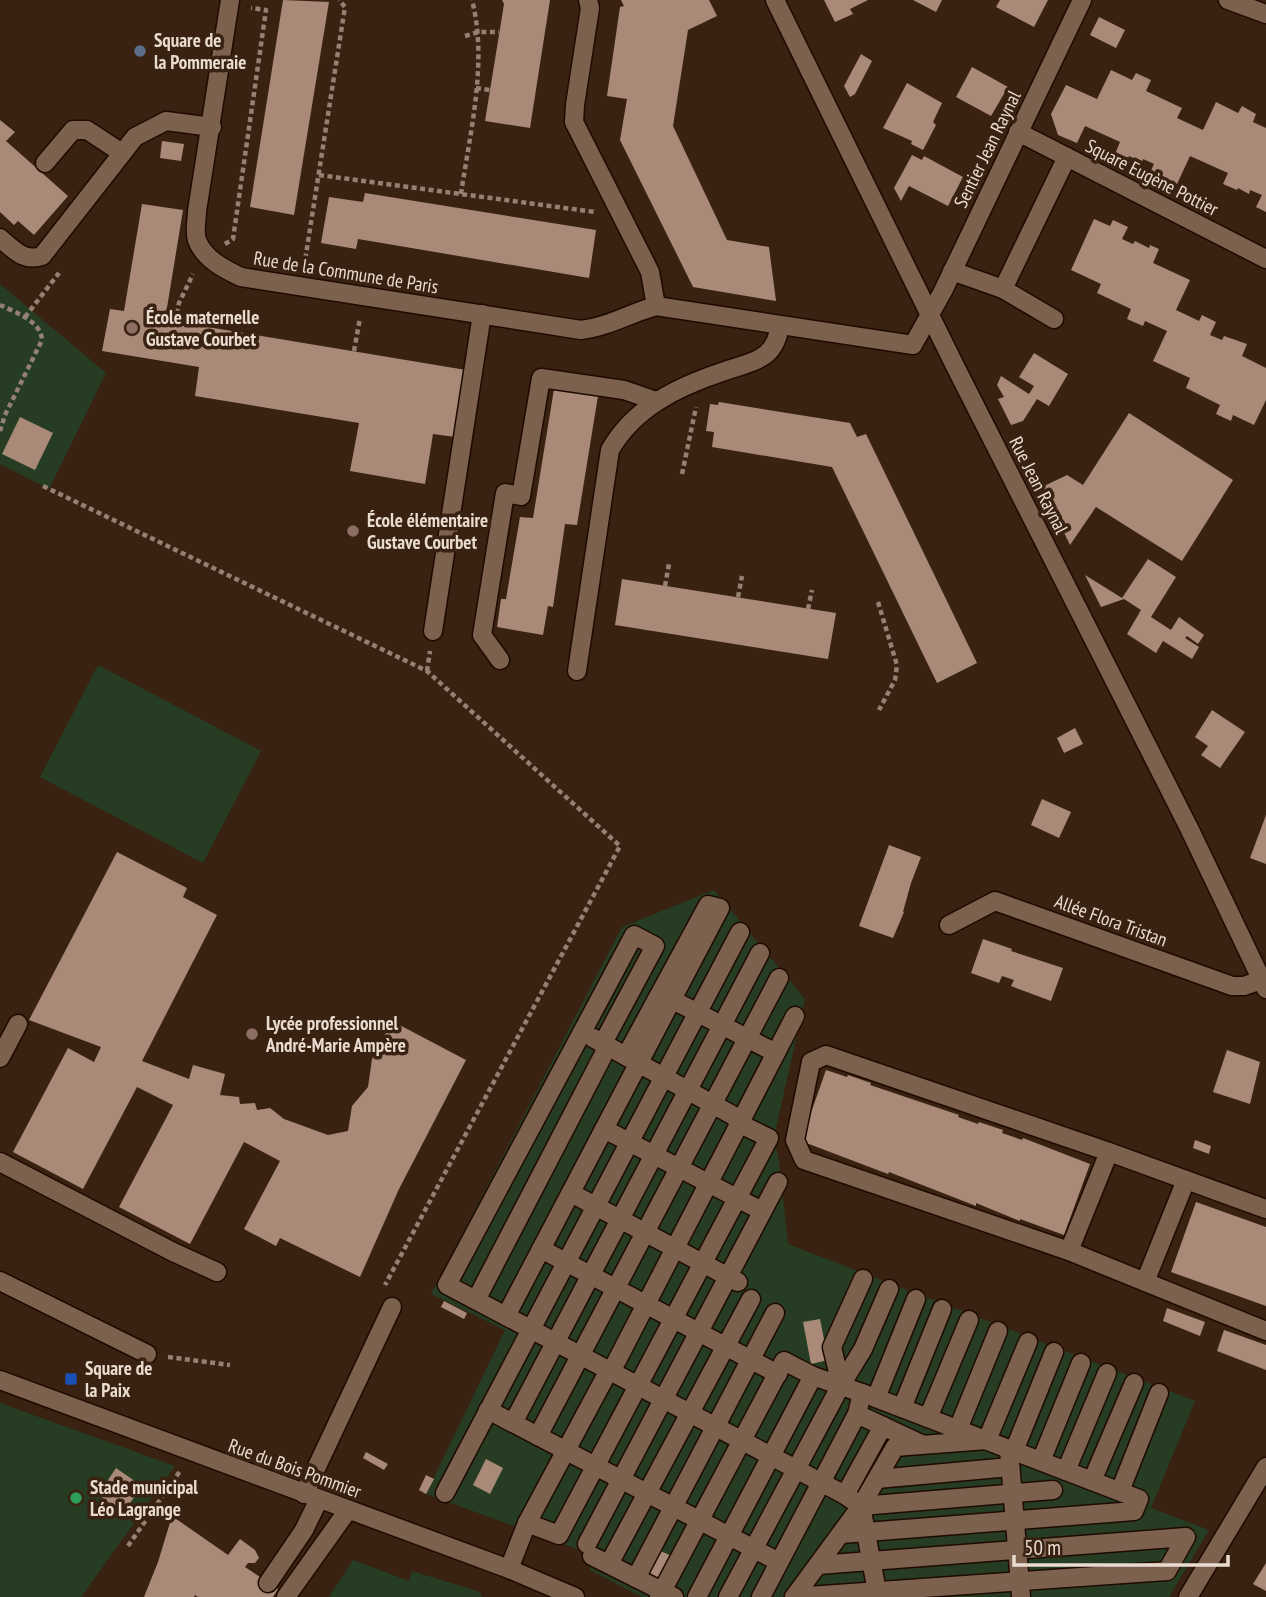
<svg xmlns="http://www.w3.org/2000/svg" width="1266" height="1597" font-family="'PT Sans Narrow',sans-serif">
	<rect width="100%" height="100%" fill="#392211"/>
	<!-- green -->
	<g fill="#263d23">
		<path d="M0,284L106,373L49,489L0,464Z"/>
		<path d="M98,665L261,751L203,863L40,777Z"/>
		<path d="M714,890L805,999L774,1137L779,1161L788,1244L1195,1401L1151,1508L1209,1530L1169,1597H642L590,1570L583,1551L426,1494L505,1330L431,1294L622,927Z"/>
		<path d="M0,1403L175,1466L81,1597H0Z"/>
		<path d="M353,1560L409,1581L412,1571L480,1592L482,1597H329Z"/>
	</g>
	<!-- building -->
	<g fill="#a98a79">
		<path d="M283,0L329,2L294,215L250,207Z"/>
		<path d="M502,0H550L530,128L485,121L504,4Z"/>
		<path d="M621,0H709L717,16L688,30L673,126L727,240L769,247L776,301L693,287L620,140L627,99L607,96L620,7L624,6Z"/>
		<path d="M824,0H868L850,9L853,14L835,22Z"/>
		<path d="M913,0H942L936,12Z"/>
		<path d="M1000,0H1048L1034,27L996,7Z"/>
		<path d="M1099,17L1125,30L1116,48L1090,35Z"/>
		<path d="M861,54L872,61L855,94L850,97L844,86Z"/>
		<path d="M972,67L1008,87L991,116L956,97Z"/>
		<path d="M1111,70L1132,80L1136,73L1151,80L1146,91L1182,108L1177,118L1203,130L1216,102L1238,113L1242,106L1256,114L1253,122L1266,128V212L1256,207L1262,195L1250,190L1249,194L1238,188L1237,190L1223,184L1228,173L1190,156L1177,184L1167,179L1165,185L1148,177L1154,164L1143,159L1142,162L1129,156L1127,160L1115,154L1120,142L1085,126L1077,143L1058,135L1051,114L1066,85L1097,99Z"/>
		<path d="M907,83L942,103L933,122L936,125L923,150L911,144L912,141L883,128Z"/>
		<path d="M0,120L15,132L6,141L68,196L34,235L18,221L14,225L0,212Z"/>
		<path d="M162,141L184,144L181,161L160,158Z"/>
		<path d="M912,155L922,160L924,156L963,177L948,206L909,186L901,201L894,188Z"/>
		<path d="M365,193L596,230L589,278L358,239L356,249L321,243L329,197L363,202Z"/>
		<path d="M142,204L183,210L165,320L466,370L455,437L433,434L425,484L350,471L359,423L195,396L199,367L102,351L110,309L124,311Z"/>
		<path d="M1094,219L1110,226L1113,220L1128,227L1122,239L1133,244L1135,241L1149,248L1150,245L1159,249L1153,263L1190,280L1176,310L1199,321L1202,315L1216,322L1210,335L1222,340L1224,336L1247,344L1242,356L1266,368V400L1254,425L1233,415L1231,421L1216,414L1220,405L1186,388L1190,378L1153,361L1167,331L1145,321L1143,326L1127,319L1131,309L1097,293L1101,284L1071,270Z"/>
		<path d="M1034,353L1068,374L1049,406L1037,399L1023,421L1011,425L998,399L1004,397L997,385L1001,376L1029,394L1034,386L1019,377Z"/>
		<path d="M554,389L598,396L577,525L565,524L553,607L548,606L543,635L497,627L501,599H506L520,517L533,518Z"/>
		<path d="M719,402L850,423L857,437L866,434L977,663L937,683L832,467L712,447L714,432L706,431L710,404L718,405Z"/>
		<path d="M1129,413L1233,480L1182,561L1096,507L1070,545L1042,487L1067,475L1083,485Z"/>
		<path d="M20,417L53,433L35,470L2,454Z"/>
		<path d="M1148,559L1176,577L1151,617L1171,630L1179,617L1204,635L1198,644L1187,636L1185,638L1199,647L1192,659L1163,641L1156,653L1127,634L1141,610L1124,599L1101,607L1085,575L1122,598Z"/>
		<path d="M622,579L836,613L828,659L615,625Z"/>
		<path d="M1212,710L1245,732L1220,768L1201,755L1208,746L1195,737Z"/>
		<path d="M1075,728L1083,744L1064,753L1057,738Z"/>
		<path d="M1042,799L1071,812L1059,838L1031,825Z"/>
		<path d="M1266,815V864L1250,858Z"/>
		<path d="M889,845L921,857L911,883L903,912H904L893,938L859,926Z"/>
		<path d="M117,852L187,888L183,897L217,915L142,1061L189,1079L193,1065L225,1074L220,1095L239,1097L240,1104L255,1103L257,1110L270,1108L284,1119L328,1135L348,1131L352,1106L368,1087L372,1059L392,1021L466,1060L399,1189L360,1277L280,1238L276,1246L244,1229L280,1161L244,1142L190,1244L119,1207L173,1105L137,1087L83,1189L13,1152L68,1048L94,1062L101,1047L29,1020Z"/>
		<path d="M983,939L1012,949L1011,951L1063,968L1051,1001L1011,986L1014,980L1002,976L999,983L971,973Z"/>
		<path d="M1227,1050L1260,1062L1250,1104L1213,1092Z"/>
		<path d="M826,1070L847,1077L848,1075L871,1083L870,1085L959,1115L958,1117L978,1124L979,1122L1003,1130L1002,1133L1022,1140L1023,1138L1090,1164L1064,1235L1020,1219V1221L976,1203V1206L889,1172L888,1174L801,1141Z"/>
		<path d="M1195,1140L1211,1146L1209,1154L1193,1148Z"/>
		<path d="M1196,1202L1266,1227V1306L1171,1272Z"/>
		<path d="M444,1301L467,1313L464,1319L441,1307Z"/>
		<path d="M1167,1308L1205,1322L1200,1336L1163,1321Z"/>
		<path d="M820,1319L828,1360L811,1364L803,1322Z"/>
		<path d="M1224,1330L1266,1345V1370L1217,1351Z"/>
		<path d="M366,1452L388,1464L384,1470L363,1458Z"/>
		<path d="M486,1459L503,1468L490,1494L473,1485Z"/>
		<path d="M116,1468L142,1486L123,1513L98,1495Z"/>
		<path d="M426,1475L434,1479L426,1494L419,1490Z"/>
		<path d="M172,1516L228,1555L240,1539L255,1550L259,1558L255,1563H248L245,1567L278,1589L273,1597H198L195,1595L194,1597H144L158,1562Z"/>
		<path d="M658,1550L672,1556L660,1580L646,1573Z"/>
		<path d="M1266,1563V1591L1253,1584Z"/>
	</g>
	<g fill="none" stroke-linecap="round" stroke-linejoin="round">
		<defs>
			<g id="minor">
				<path d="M230,0L197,211C197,219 194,232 197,240C204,259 224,269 241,277L581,330C608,327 630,313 656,306L913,345L943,291L1082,0"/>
				<path d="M588,0L590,8L575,105L574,122L650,272L656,306"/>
				<path d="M775,0L956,368L1189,828L1266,989"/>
				<path d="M1228,0L1266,14"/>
				<path d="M1018,132L1266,259"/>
				<path d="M45,163L73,130H87L122,153"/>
				<path d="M0,238C14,250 24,262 42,256L135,137L166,121L212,127"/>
				<path d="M952,271L1003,289"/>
				<path d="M1054,319L1003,289L1067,157"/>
				<path d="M433,631L482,314"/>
				<path d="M500,660L482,635L505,493L521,496L541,378L624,390L656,401"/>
				<path d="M577,671L610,450C634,408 677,387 722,372C735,367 751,364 762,357C774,350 778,338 780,326"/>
				<path d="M949,925L995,901L1232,986H1244L1261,980"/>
				<path d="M661,994L776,1053"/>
				<path d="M603,1043L655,946L634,935L447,1285L845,1495L861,1506L878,1597"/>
				<path d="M0,1058L18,1024"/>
				<path d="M604,1129L762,1211"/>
				<path d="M0,1162L173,1252L217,1272"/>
				<path d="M571,1193L738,1282"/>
				<path d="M1266,1209L1109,1152L1069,1251L1266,1331"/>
				<path d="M541,1249L778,1374"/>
				<path d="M1069,1251L804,1160L795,1140L811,1062L826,1055L1109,1152"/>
				<path d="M863,1279L832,1347L841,1385L863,1349L889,1289"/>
				<path d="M0,1281L147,1354"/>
				<path d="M1145,1282L1186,1180"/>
				<path d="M476,1300L608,1046"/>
				<path d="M506,1316L720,908L708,905L626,1056"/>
				<path d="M0,1380L509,1569L575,1597"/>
				<path d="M876,1398L916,1299"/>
				<path d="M902,1408L942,1309"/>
				<path d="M488,1410L779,1562"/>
				<path d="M857,1414L921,1444"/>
				<path d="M928,1418L969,1320"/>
				<path d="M513,1423L760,953"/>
				<path d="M958,1429L998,1331"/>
				<path d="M538,1436L779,978"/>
				<path d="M1009,1449L1021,1597"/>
				<path d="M1014,1451L1054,1352"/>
				<path d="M1041,1461L1081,1363"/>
				<path d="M1066,1471L1107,1373"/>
				<path d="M877,1479L1010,1467"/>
				<path d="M1092,1481L1134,1383"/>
				<path d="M1120,1491L1159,1393"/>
				<path d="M445,1493L740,932"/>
				<path d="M304,1494L392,1307"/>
				<path d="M845,1495L883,1426"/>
				<path d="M861,1506L1053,1490"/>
				<path d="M527,1523L559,1535L769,1138L740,1124L734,1116L593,1038"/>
				<path d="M587,1544L778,1182"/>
				<path d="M592,1556L674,1597"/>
				<path d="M609,1564L751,1299"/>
				<path d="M509,1569L527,1523L608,1372H611L795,1016"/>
				<path d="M636,1578L775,1313"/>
				<path d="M268,1583L304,1530L319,1499"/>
				<path d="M286,1597L348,1510"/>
				<path d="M659,1597L784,1361L813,1376L876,1398L1139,1499L1134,1511L841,1534"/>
				<path d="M697,1597L813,1376"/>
				<path d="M728,1597L841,1385"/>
				<path d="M761,1597L857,1414L862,1393"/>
				<path d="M794,1597L1167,1571L1186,1537L818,1565"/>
				<path d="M794,1597L861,1506L895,1447L987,1440L1028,1342"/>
				<path d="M1188,1597L1266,1467"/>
			</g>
		</defs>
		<!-- minor casing -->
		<use href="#minor" stroke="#1f0a00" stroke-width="21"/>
		<!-- path -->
		<g stroke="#948173" stroke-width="4.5" stroke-dasharray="5 3.5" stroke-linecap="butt">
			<path d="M465,36L478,32H499"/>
			<path d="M476,88L490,90"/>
			<path d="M319,175L595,212"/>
			<path d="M461,194C470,132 488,62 472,0"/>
			<path d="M225,244L233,239L266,10L251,8"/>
			<path d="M304,267L345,7L339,0"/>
			<path d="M0,305C15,312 41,321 42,340L5,415L0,431"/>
			<path d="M25,317L59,273"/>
			<path d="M175,322L179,303L193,274"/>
			<path d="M354,351L360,318"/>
			<path d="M682,474L696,407"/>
			<path d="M43,486L427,671L620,846L385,1285"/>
			<path d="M665,586L669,564"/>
			<path d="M738,597L742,576"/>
			<path d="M878,602L897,665L895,680L879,710"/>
			<path d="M808,609L812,590"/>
			<path d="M427,671L430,651"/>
			<path d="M168,1357L230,1365"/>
			<path d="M128,1546L180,1471"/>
		</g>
		<!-- minor -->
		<use href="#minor" stroke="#7c614e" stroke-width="18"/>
	</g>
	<!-- markers -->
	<circle fill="#5c6f8a" stroke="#392211" stroke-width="2.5" cx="140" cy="51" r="7"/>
	<g fill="#8d6e63" stroke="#392211" stroke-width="2.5">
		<circle cx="132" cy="328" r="7"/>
		<circle cx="353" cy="531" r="7"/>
		<circle cx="252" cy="1034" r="7"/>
	</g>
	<rect fill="#1a4fb4" stroke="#392211" stroke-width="2.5" x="64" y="1372" width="14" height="14" rx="3.5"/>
	<circle fill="#2e9e5b" stroke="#392211" stroke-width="2.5" cx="76" cy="1498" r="7"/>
	<g text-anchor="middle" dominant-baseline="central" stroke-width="7" stroke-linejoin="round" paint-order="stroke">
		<!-- poi labels -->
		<g font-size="19" font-weight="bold" fill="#eadbd0" stroke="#392211" text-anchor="start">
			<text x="154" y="40">Square de<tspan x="154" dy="22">la Pommeraie</tspan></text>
			<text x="146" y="317">École maternelle<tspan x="146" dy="22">Gustave Courbet</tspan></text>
			<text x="367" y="520">École élémentaire<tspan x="367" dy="22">Gustave Courbet</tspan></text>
			<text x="266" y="1023">Lycée professionnel<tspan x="266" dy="22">André-Marie Ampère</tspan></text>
			<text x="85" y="1368">Square de<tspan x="85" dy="22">la Paix</tspan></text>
			<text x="90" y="1487">Stade municipal<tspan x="90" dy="22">Léo Lagrange</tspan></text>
		</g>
		<!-- street labels -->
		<g font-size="19" fill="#eadbd0" stroke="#392211">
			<text transform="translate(987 149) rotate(-64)">Sentier Jean Raynal</text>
			<text transform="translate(1152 177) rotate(27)">Square Eugène Pottier</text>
			<text transform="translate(346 272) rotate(9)">Rue de la Commune de Paris</text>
			<text transform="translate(1039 485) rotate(63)">Rue Jean Raynal</text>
			<text transform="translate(1111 920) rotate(20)">Allée Flora Tristan</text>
			<text transform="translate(295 1468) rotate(20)">Rue du Bois Pommier</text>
		</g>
	</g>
	<!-- scale -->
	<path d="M1014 1555v10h214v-10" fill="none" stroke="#eadbd0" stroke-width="3.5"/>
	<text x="1024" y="1555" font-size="21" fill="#eadbd0" stroke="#392211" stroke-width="5" paint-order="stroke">50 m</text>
</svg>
